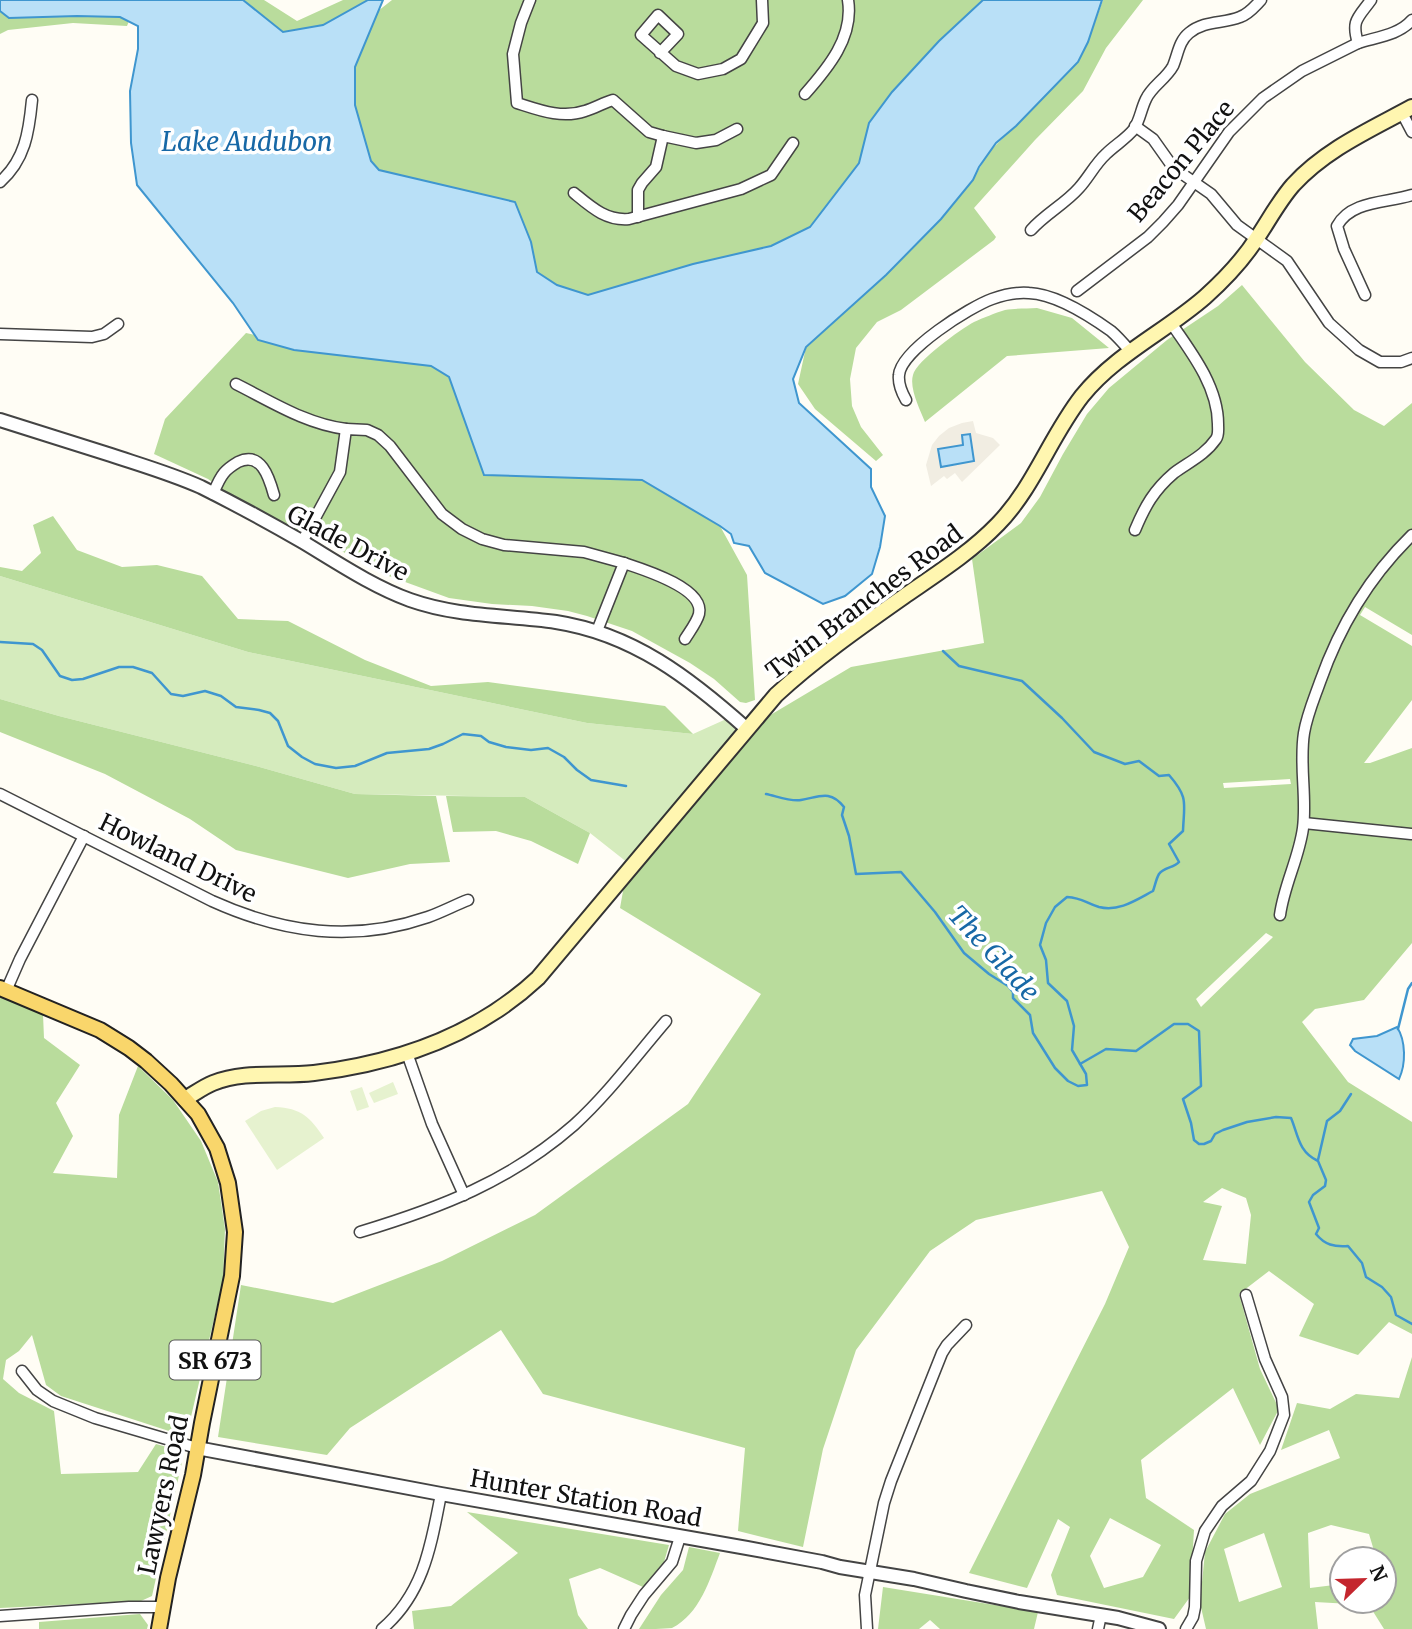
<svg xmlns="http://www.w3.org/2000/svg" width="1412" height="1629" font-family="Merriweather,serif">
	<rect width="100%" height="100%" fill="#fffdf5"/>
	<!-- green -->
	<path fill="#d5ebbd" d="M0,576L248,652L587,723L693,734L733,716L743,725L628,863L590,833L525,797L355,794L256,766L59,716L0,699Z"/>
	<!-- forest -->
	<g fill="#b9dc9c" fill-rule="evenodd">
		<path d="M243,0H264L297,21L343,0H368L323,25L283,32Z"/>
		<path d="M392,0H983L939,41L869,123L859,163L810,227L771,246L693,264L588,295L557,285L537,272L531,242L515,202L379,170L371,161L355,105V67L378,11Z"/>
		<path d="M1103,0H1143L1106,48L1083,91L1035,140L974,208L996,237L994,240L901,310L877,322L856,348L850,379L852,406L861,427L883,455L876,461L815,409L798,384L806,347L914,246L941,219L973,180L988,153L1078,62L1088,42Z"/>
		<path d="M0,7L133,11L127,26L73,23L8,30L0,34Z"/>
		<path d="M1242,285L1305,362L1354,410L1384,426L1412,403V635L1365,607L1360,615L1412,646V700L1364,763H1370L1412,748V943L1364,1000L1315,1009L1302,1022L1348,1082L1412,1122V1334L1389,1322L1358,1355L1299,1336L1314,1304L1269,1271L1239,1294L1260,1369L1279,1409L1260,1445L1233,1388L1141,1460L1146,1498L1194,1530L1190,1597L1174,1619L1057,1595L1051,1575L1070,1527L1058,1519L1027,1588L969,1573L1105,1304L1129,1247L1102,1191L976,1220L930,1251L856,1350L823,1449L803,1547L738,1531L745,1448L543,1394L501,1330L350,1428L327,1455L218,1437L241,1285L333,1303L442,1261L535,1215L688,1104L761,994L620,908L628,863L747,729L851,667L984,643L972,559L1021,523L1040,497L1063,454L1087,414L1109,388L1167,340L1218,306ZM1290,779L1291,784L1224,788L1223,783ZM1266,933L1273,937L1201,1007L1196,999ZM1222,1188L1246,1198L1251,1215L1246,1264L1203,1260L1222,1206L1203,1202ZM1110,1518L1161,1545L1143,1577L1104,1588L1090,1556Z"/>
		<path d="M1037,308L1072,318L1109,348L1007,356L925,422C920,410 909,388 913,375C916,361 961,329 974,322C983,318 995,313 1005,310C1015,308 1027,309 1037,308Z"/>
		<path d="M246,333L255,335L258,340L294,350L431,366L449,377L484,475L642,480L720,526L747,575L755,700L746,703L740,702L714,679L690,663L632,631L587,616L568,611L532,606L492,604L449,598L386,575L321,540L286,525L225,491L208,479L154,454L165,419Z"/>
		<path d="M53,516L77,550L122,567L157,565L202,576L238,619L288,621L365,660L431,686L488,682L665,706L693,734L587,723L248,652L0,576V567L22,571L41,553L33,525Z"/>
		<path d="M0,699L59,716L256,766L355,794L436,796L450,862L410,864L348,878L236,850L190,819L105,774L0,732Z"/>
		<path d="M446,796L525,797L590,833L578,864L531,841L496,831L453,832Z"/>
		<path d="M0,995L43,1014L44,1038L80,1065L56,1103L73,1136L53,1173L117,1178L119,1115L138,1066L173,1100L201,1141L218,1182L225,1229L223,1281L190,1421L172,1432L61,1396L46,1385L32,1335L19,1351L6,1360L3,1379L19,1393L54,1411L61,1474L138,1472L156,1444L174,1449L182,1462L152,1596L141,1601L0,1608Z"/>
		<path d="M1412,1357V1629H1384L1369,1605L1315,1602L1318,1629H1206L1200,1603L1205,1552L1225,1514L1250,1494L1340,1458L1329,1430L1281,1450L1297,1403L1330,1409L1356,1394L1399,1398ZM1331,1525L1369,1534L1375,1554L1370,1559H1384V1601H1342V1584L1310,1588L1308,1533ZM1264,1533L1282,1587L1239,1602L1224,1549Z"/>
		<path d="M467,1512L669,1545L664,1562L643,1587L600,1568L569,1579L578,1615L588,1629H414L412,1611L451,1606L518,1553Z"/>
		<path d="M689,1547L720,1553C710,1579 700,1614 672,1628C664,1629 648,1629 639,1629L661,1595L683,1570Z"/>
		<path d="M883,1587L1038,1612L1034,1629H940L930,1620L919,1629H878Z"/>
		<path d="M140,1614L148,1625L147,1629H39V1622Z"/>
	</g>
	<!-- pitch -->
	<g fill="#e6f2cf">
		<path d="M393,1082L398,1094L374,1103L369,1093Z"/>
		<path d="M362,1087L369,1107L357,1111L350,1091Z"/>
		<path d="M275,1107C301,1108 310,1117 324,1138L277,1170L245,1121L261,1111Z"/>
	</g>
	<!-- plaza -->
	<path fill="#f1ede2" d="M973,421L976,433L993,438L1000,445L962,482L955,473L947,479L944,476L931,486L926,465L932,445L939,436L949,428L962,423Z"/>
	<!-- water -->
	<g fill="#b9e0f7" stroke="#3f96cf" stroke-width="2">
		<path d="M0,0H243L283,32L323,25L368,0H383L355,67V105L371,161L379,170L515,202L531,242L537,272L557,285L588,295L693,264L771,246L810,227L859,163L869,123L892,92L939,41L983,0H1102L1088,42L1078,62L1016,126L996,143L979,167L973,180L941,219L886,275L806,347L793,379L799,403L871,469V487L885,516L880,547L872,574L845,596L823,604L765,573L749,546L734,543L731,534L720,526L642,480L484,475L449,377L431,366L294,350L258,340L233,303L137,185L131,143L130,91L138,49V26L120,17L77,16L9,18L0,11Z"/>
		<path d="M970,434L974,461L941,467L938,449L963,445L962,435Z"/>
		<path d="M1397,1027C1406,1041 1406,1064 1399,1079L1355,1051L1350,1045L1353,1039L1377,1036Z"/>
	</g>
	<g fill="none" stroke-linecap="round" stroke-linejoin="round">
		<!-- stream -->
		<g stroke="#3f96cf" stroke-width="2.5">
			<path d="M0,642L33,644L42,650L60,676L72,680L83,679L119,667H133L152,673L171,694L183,696L205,691L221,696L236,707L259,710L270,713L278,721L288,746L302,757L315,764L336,768L355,766L387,753L429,749L443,744L463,734L481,736L489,742L506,747L531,750L548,748L564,757L577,770L591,780L626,786"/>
			<path d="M766,794C776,796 791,802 801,800C819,797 830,789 844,807L842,815L849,836L856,874L901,872L935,912L964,953L989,974L1008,986L1013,992V998L1030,1015L1033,1033L1055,1068L1068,1081L1078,1086L1087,1085L1086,1074L1072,1050L1074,1026L1067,1001L1048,983L1046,960L1040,945L1046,923L1055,907L1067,897C1083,898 1085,903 1099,907C1119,912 1136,900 1153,891C1155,886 1156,879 1159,874C1164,867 1174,868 1179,862L1169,844L1183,831C1184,803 1189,798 1169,775L1159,776L1139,761L1125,764L1094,752L1062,718L1022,681L959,666L943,651"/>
			<path d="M1398,1029L1408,989L1412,983"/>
			<path d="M1080,1064L1106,1049L1136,1051L1174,1024H1188L1199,1031L1201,1086L1183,1099L1191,1123L1194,1140L1199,1144H1204L1211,1141L1215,1134L1223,1130L1247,1122L1276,1117L1291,1118C1298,1134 1298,1152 1318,1161L1326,1180L1325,1186L1313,1195L1309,1202L1319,1228L1316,1234C1325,1245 1334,1247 1348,1246L1362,1263L1366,1277L1382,1287L1391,1297L1396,1315L1412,1324"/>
			<path d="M1318,1160L1327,1121L1340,1111L1351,1094"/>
		</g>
		<defs>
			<g id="minor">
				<path d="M530,0L521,23L513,54L517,103C539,110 562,119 585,111C595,108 603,103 613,100L649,132L663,136L696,143L716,140L737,129"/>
				<path d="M1371,0C1358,18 1351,20 1358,43C1377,37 1399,35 1412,20"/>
				<path d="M660,53L678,34L658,15L641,35L676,66L698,74L723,69L741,59L763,23L762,0"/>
				<path d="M805,94C828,68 854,37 848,0"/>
				<path d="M1402,113L1412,132"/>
				<path d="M1135,126L1153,139L1170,163L1178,171L1211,194L1237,225L1287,261L1329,323L1359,350L1380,362H1401L1412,358"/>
				<path d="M0,182C25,160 29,132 32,100"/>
				<path d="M574,193C591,207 606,221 629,219L741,189L771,175L793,143"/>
				<path d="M638,217V190L642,183L656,167L663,136"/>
				<path d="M1031,230C1045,214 1065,204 1079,188C1089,177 1095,164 1106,154C1115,145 1126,139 1134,129C1140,120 1141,109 1146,99C1152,86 1166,79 1173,66C1178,54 1179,41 1189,33C1205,20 1223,24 1240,17C1249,14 1255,6 1261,0"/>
				<path d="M1077,291L1148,237L1163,222L1178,205L1229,132L1263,98L1302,71L1358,43"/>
				<path d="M1365,295L1344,249L1337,226C1351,200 1388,203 1412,195"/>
				<path d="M0,334L92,337L104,334L118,324"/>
				<path d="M236,384C272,402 306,424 346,429"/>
				<path d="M906,400C902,393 898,384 899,375C901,350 970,307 992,299C1003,295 1017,292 1029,293C1055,294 1090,316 1111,331C1118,337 1124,344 1130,351"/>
				<path d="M213,494C216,487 219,479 224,473C228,468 233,465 238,462C261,451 269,477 274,495"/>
				<path d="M1135,530C1145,506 1154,490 1174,473C1189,462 1205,455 1216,439C1219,435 1218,430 1218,424C1218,387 1192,353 1171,323"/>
				<path d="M302,542L340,472L346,429L367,430L378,435L390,446L442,514L462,529L482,539L504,545L584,552L624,563L597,631"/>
				<path d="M624,563C642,569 705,588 699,614C697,622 690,631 685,639"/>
				<path d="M0,794L212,901C283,933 353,943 428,917C442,912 455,905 468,900"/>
				<path d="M1304,823L1411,834"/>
				<path d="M1280,915C1284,885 1299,858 1303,828C1307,797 1299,764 1304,733C1307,715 1314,699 1320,682C1340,625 1369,577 1412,535"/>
				<path d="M6,991L20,959L84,836"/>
				<path d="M407,1053L432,1124L464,1195"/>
				<path d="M360,1232C440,1208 510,1181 574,1125C608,1094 636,1056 666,1021"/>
				<path d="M22,1371L37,1390L53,1401L95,1418L197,1448"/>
				<path d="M0,1616L129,1607H163"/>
				<path d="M382,1629C424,1593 431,1545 441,1494"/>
				<path d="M624,1629L631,1615L644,1595L672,1562L680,1537"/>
				<path d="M867,1629L865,1595L884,1503L891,1481L942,1353L947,1345L966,1325"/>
				<path d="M1098,1629L1101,1615"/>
				<path d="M1186,1629L1193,1617L1195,1607L1196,1561L1205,1531L1222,1506L1251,1481L1270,1451L1284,1415L1282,1397L1265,1359L1246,1295"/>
			</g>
			<g id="tertiary">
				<path d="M0,420C37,432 74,443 111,455C141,465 172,474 201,487C235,504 270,523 303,542C338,563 372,586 410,600C458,617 507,615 556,622C633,634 690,678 747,729"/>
				<path d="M197,1448L441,1494L747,1548L822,1562L840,1567L914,1579L966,1591L1019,1602L1118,1618L1159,1629"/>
			</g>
			<path id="secondary" d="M185,1099C194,1094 203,1087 213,1083C245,1070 281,1077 314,1073C396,1063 477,1035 538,978L776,695C816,658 862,626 906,595C938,573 971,552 998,524C1034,487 1050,437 1082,396C1116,354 1165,332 1205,297C1225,279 1243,260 1257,238C1269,220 1279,201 1293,185C1326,149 1370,130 1412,107"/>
			<path id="primary" d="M0,988L100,1030L129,1048L146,1061L171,1084L198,1114L217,1148L228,1183L235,1232L232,1276L202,1423L193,1475L168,1578L159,1629"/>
		</defs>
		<!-- minor casing -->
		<use href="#minor" stroke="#444" stroke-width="13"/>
		<!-- tertiary casing -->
		<use href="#tertiary" stroke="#444" stroke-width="16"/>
		<!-- secondary casing -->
		<use href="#secondary" stroke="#333" stroke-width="18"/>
		<!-- primary casing -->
		<use href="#primary" stroke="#222" stroke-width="18"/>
		<!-- minor -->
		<use href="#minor" stroke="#fff" stroke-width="10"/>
		<!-- tertiary -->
		<use href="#tertiary" stroke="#fff" stroke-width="12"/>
		<!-- secondary -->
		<use href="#secondary" stroke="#fff6b0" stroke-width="14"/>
		<!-- primary -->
		<use href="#primary" stroke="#f9d66b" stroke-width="14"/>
	</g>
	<g text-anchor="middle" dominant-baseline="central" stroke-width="7" stroke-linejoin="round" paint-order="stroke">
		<!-- shield labels -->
		<rect fill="#fff" stroke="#585858" stroke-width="2" x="169.5" y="1340.5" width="91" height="39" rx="5"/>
		<g font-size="23" font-weight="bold" fill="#111">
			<text x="215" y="1360">SR 673</text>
		</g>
		<!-- street labels -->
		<g font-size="24" fill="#111" stroke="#fff">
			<text transform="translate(1181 161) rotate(-50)">Beacon Place</text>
			<text transform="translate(348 543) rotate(28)">Glade Drive</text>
			<text transform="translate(864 602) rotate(-37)">Twin Branches Road</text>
			<text transform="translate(178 858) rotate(26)">Howland Drive</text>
			<text transform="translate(163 1495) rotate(-78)">Lawyers Road</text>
			<text transform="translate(586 1498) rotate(10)">Hunter Station Road</text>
		</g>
		<!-- water labels -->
		<g font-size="26" font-style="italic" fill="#1768a6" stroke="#fff">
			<text x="247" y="141">Lake Audubon</text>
			<text transform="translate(994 953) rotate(47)">The Glade</text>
		</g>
	</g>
	<!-- north arrow -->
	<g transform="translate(1363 1580) rotate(67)"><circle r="33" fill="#ffffff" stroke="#a0a0a0" stroke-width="2"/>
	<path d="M0-5L12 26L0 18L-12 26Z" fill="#c4262e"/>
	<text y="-10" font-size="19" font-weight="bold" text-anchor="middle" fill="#111111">N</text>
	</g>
</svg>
